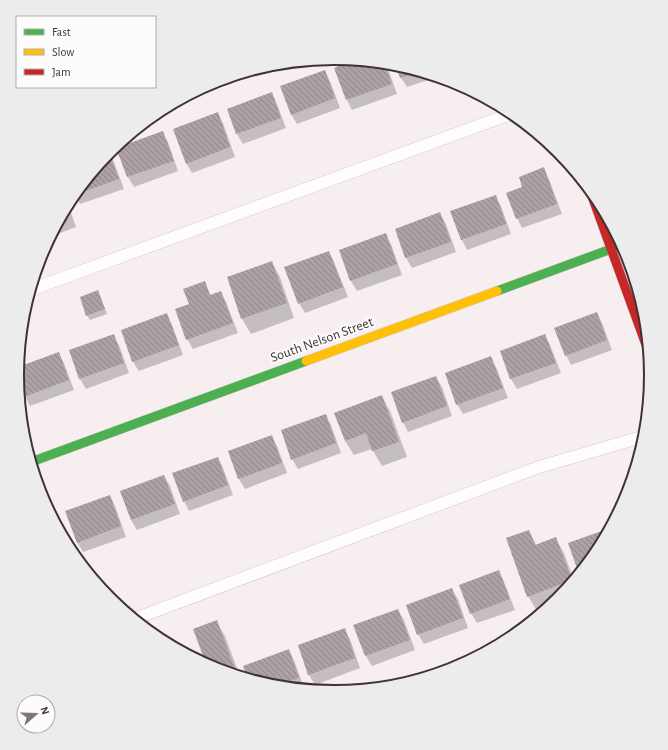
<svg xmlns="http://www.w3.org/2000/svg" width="668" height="750" font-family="'Alegreya Sans',sans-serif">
	<defs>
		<pattern id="building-back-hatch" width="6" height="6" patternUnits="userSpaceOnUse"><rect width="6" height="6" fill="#aca2a4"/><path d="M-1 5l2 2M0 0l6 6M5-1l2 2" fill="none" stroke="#8e8586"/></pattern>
	</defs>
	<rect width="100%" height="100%" fill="#f7eef0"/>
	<!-- shadow -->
	<g fill="#0003">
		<path d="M357,60L386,63L397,94L352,110L347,100L335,68Z"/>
		<path d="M396,64L437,77L407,87L401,78Z"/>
		<path d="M325,71L330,81L340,108L297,124L291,114Z"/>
		<path d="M272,94L277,104L286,128L243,144L237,134L228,109Z"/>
		<path d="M217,113L223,123L235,157L192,173L186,163Z"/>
		<path d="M162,132L168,142L178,171L134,187L128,177L118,148Z"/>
		<path d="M109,152L114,162L124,189L80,204L74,194Z"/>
		<path d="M543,169L549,179L562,214L522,228L517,218Z"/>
		<path d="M495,196L501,206L511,234L467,250L462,240L451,212Z"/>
		<path d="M68,204L76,227L50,237Z"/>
		<path d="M440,214L446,224L456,252L412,268L406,258L396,230Z"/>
		<path d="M385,235L391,244L402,275L357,291L351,281L340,251Z"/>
		<path d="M329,252L334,262L348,297L305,313L299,303Z"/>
		<path d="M272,263L280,277L294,318L251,334L242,319L228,278Z"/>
		<path d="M204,282L211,296L221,293L226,302L238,333L193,349L187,339L190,305Z"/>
		<path d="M98,291L107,314L90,320L87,315Z"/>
		<path d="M597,313L602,323L612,350L571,365L566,355Z"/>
		<path d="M167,315L172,325L183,355L139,371L133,362Z"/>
		<path d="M113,335L119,345L129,373L86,389L80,379L70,351Z"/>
		<path d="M545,335L550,345L561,373L517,389L511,379L501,351Z"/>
		<path d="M58,353L64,363L74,390L30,406L25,396L17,376L18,368Z"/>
		<path d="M490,357L496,367L508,398L463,414L457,404Z"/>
		<path d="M436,377L442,387L452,416L408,432L403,422Z"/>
		<path d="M382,397L390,411L407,457L382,466L372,449L354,455L345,441Z"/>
		<path d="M325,415L331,425L341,453L298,469L292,459Z"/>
		<path d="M272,437L277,446L287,473L245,489L239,479L229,452Z"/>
		<path d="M218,458L223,468L233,495L189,511L184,501Z"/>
		<path d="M164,476L170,486L180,514L137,530L131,520L121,492Z"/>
		<path d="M110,496L115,506L126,537L83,552L77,542Z"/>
		<path d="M55,514L64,529L73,554L52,516Z"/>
		<path d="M609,530L597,551L580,573Z"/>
		<path d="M529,531L537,546L556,539L564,553L574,580L558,599L550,606L537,611L528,596Z"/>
		<path d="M499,572L504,582L515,610L477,623L471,613Z"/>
		<path d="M452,590L458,599L468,628L424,644L418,634Z"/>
		<path d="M398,610L404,620L415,650L372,666L366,656L355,626Z"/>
		<path d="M216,621L225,636L240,676L207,665L194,629Z"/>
		<path d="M344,629L350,639L360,668L315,685L309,675L299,646Z"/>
		<path d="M289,651L294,660L304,688L302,689L272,686L249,679Z"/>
	</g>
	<!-- building -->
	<g fill="url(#building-back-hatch)">
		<path d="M354,60L384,63L392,84L346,100L334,68Z"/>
		<path d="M395,64H396L419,71L400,78Z"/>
		<path d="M325,70L335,98L291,115L280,86Z"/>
		<path d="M272,92L281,118L236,134L227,109Z"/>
		<path d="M218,112L230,147L186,164L173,129Z"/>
		<path d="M163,131L174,161L127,177L116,148Z"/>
		<path d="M109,152L119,179L74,195Z"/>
		<path d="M544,167L557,204L516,219L506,193L522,187L519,177Z"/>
		<path d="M496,195L506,224L461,240L450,211Z"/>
		<path d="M66,206L69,213L62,215Z"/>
		<path d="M440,212L451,242L405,258L395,229Z"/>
		<path d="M386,233L397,264L350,281L339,250Z"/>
		<path d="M329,251L343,287L298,304L284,267Z"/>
		<path d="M272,261L287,303L241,319L227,277Z"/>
		<path d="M205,281L210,295L221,291L233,323L186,340L175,309L189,304L183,289Z"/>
		<path d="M98,290L105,309L86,316L80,297Z"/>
		<path d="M597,312L607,340L565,356L554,328Z"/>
		<path d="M167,313L179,345L132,362L121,330Z"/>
		<path d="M114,334L124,363L79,379L69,350Z"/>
		<path d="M545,334L556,363L510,379L500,351Z"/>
		<path d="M59,352L69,380L24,397L17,380L18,367Z"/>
		<path d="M491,356L503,388L456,405L445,373Z"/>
		<path d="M436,376L447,406L402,423L391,392Z"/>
		<path d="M382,395L399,442L372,451L366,433L345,441L334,413Z"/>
		<path d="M326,414L336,443L291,460L281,430Z"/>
		<path d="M272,435L282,463L238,479L228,451Z"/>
		<path d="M218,457L228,485L183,502L172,473Z"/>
		<path d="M164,475L175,504L131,520L120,491Z"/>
		<path d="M110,495L121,526L77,543L65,511Z"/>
		<path d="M56,513L65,539L64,540L51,515Z"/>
		<path d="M610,528L597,551L579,574L568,543Z"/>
		<path d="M529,530L535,545L556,537L572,580L527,597L506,538Z"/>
		<path d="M499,570L510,599L470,614L459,585Z"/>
		<path d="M452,588L463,618L417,635L406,605Z"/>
		<path d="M398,609L410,640L365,656L353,625Z"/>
		<path d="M217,620L237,675L212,668L206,664L193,629Z"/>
		<path d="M345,628L355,658L308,675L298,645Z"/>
		<path d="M289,649L299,678L276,686L248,679L243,666Z"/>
	</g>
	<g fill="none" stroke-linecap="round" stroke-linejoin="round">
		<defs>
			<g id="lane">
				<path d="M30,290L513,113"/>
				<path d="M134,619L539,467L645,436"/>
			</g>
			<g id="fast">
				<path d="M497,291L622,245"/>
				<path d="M31,462L306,361"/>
			</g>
			<path id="slow" d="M306,361L497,291"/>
			<path id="jam" d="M589,188L649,353"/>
		</defs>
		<!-- lane casing -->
		<use href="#lane" stroke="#d5c9cc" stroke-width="13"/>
		<!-- fast casing -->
		<use href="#fast" stroke="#d5c9cc" stroke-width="10"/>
		<!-- slow casing -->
		<use href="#slow" stroke="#d5c9cc" stroke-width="10"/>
		<!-- jam casing -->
		<use href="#jam" stroke="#d5c9cc" stroke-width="10"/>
		<!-- lane -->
		<use href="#lane" stroke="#fefcfd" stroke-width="12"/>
		<!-- fast -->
		<use href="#fast" stroke="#4caf50" stroke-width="9"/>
		<!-- slow -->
		<use href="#slow" stroke="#ffc107" stroke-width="9"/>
		<!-- jam -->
		<use href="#jam" stroke="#c62828" stroke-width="9"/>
	</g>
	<g text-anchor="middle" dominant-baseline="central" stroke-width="4" stroke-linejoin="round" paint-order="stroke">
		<!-- street labels -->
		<g font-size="14" fill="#413236" stroke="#fcfcfc">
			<text transform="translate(322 340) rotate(-20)">South Nelson Street</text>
		</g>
	</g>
	<!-- crop -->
	<path d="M0 0H668V750H0ZM24 375a310 310 0 1 1 620 0a310 310 0 1 1-620 0Z" fill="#edecec" fill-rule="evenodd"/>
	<path fill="none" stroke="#413236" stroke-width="2" d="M24 375a310 310 0 1 1 620 0a310 310 0 1 1-620 0Z"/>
	<!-- legend -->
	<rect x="16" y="16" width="140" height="72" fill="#fcfcfc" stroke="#b1abad"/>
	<rect x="24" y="29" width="20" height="6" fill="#4caf50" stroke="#b1abad"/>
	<text x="52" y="36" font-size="12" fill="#413236">Fast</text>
	<rect x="24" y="49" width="20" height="6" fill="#ffc107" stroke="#b1abad"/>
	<text x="52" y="56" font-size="12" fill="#413236">Slow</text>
	<rect x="24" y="69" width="20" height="6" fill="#c62828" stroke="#b1abad"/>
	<text x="52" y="76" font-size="12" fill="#413236">Jam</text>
	<!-- north arrow -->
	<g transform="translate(36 714) rotate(70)"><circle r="19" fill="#fcfcfc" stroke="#b1abad"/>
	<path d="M0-3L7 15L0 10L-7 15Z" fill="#817477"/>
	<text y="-6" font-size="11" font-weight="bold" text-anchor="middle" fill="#413236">N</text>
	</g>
</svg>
